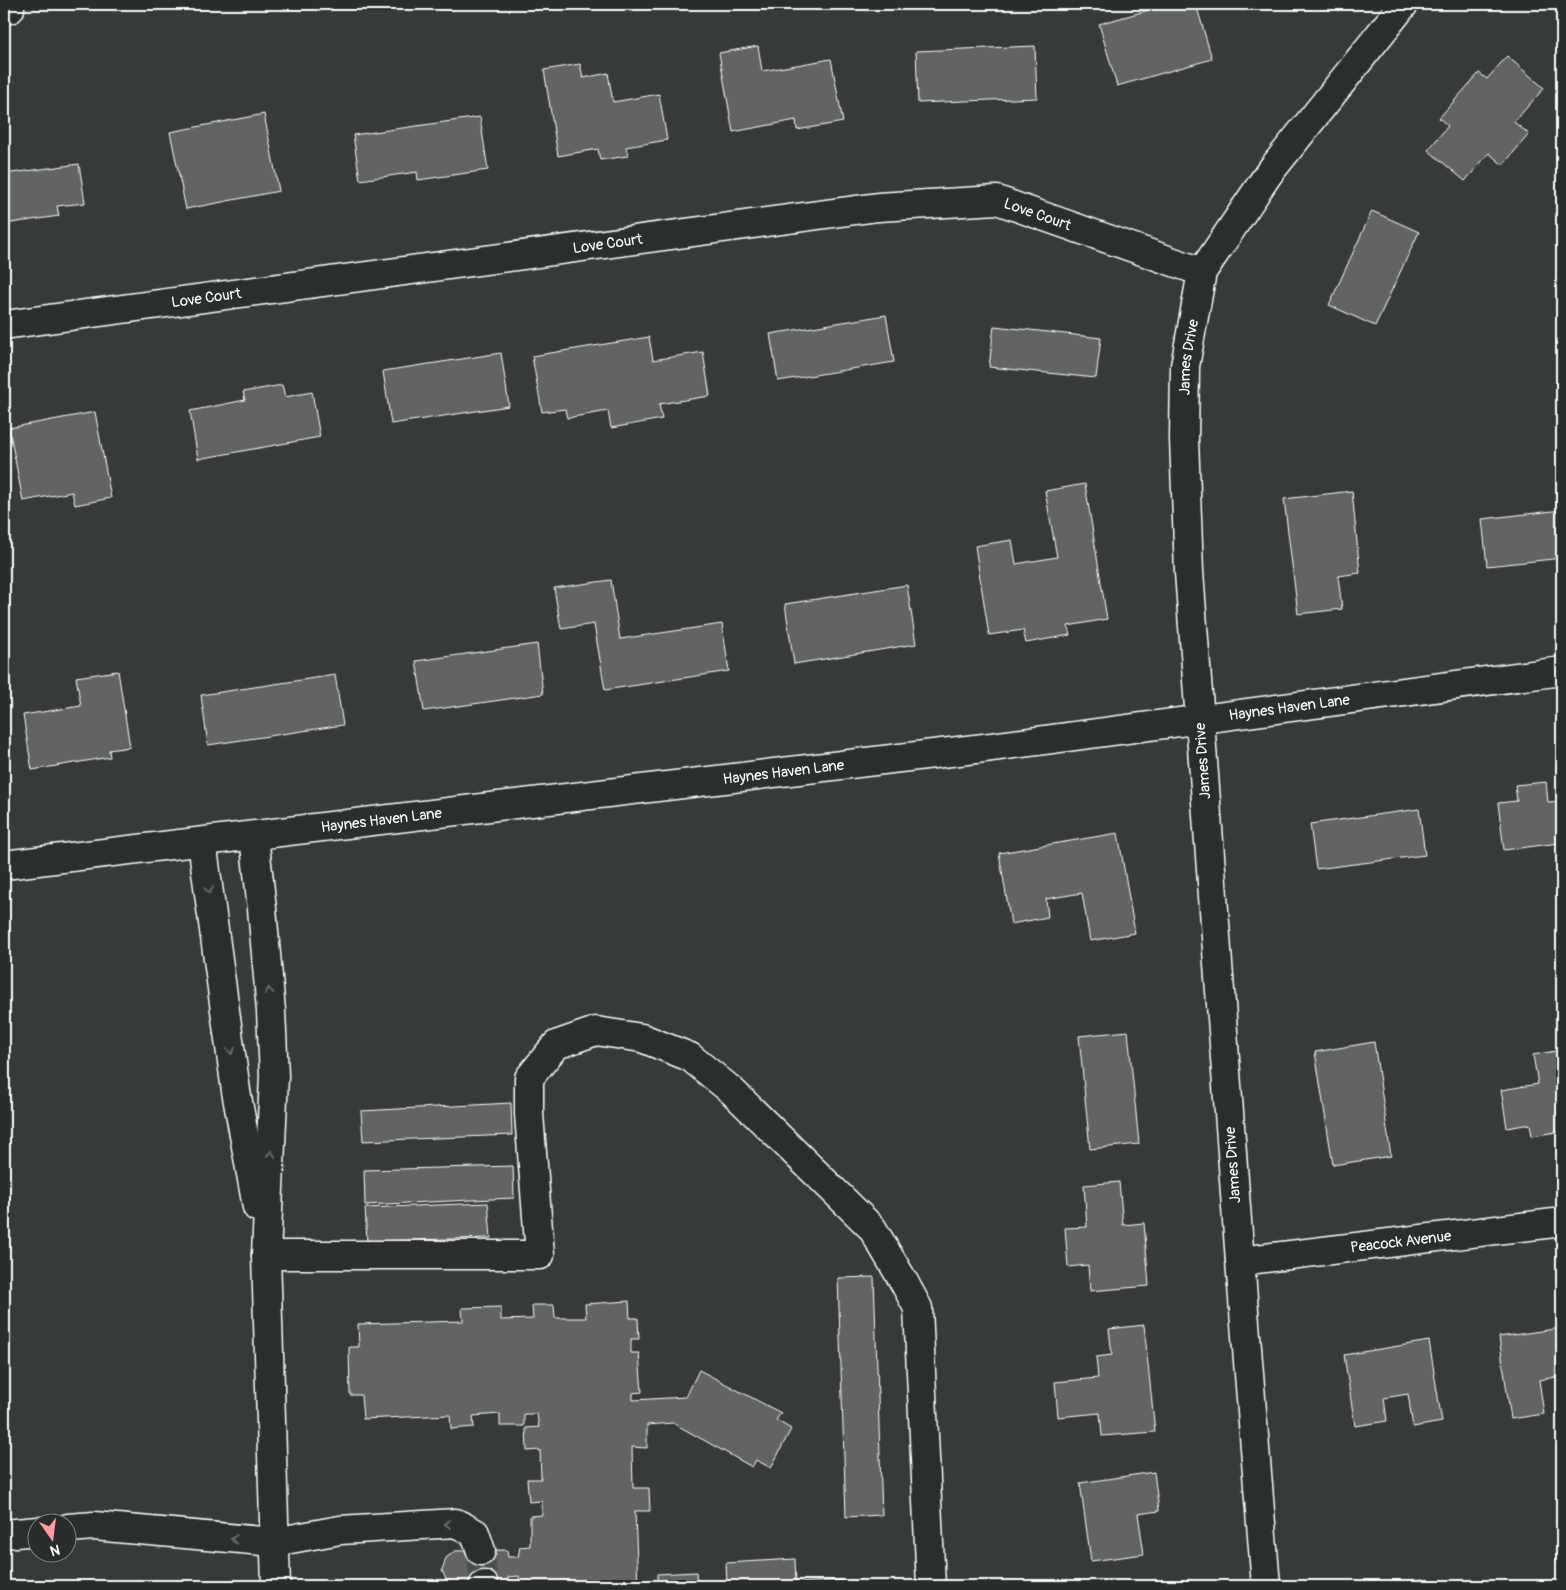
<svg xmlns="http://www.w3.org/2000/svg" width="1566" height="1590" font-family="Pangolin,sans-serif">
	<rect width="100%" height="100%" fill="#373a3b"/>
	<filter id="ink" filterUnits="userSpaceOnUse"><feTurbulence type="fractalNoise" baseFrequency=".02" numOctaves="2"/><feDisplacementMap in="SourceGraphic" scale="10" xChannelSelector="R" yChannelSelector="G"/><feConvolveMatrix kernelMatrix="1 2 1 2 8 2 1 2 1" color-interpolation-filters="sRGB"/></filter>
	<g filter="url(#ink)">
		<!-- building -->
		<g fill="#636465" stroke="#fff">
			<path d="M1170,4H1196L1212,59L1117,86L1099,24Z"/>
			<path d="M758,46L762,71L831,59L843,122L797,130L796,120L733,132L719,53Z"/>
			<path d="M1035,46L1037,98L918,103L916,51Z"/>
			<path d="M1507,56L1544,88L1514,122L1529,134L1503,165L1489,153L1465,181L1428,150L1448,126L1439,118L1479,73L1487,79Z"/>
			<path d="M580,64L583,78L608,73L613,102L659,94L667,140L626,147L628,156L600,160L598,149L558,156L544,70Z"/>
			<path d="M264,114L279,191L186,209L170,132Z"/>
			<path d="M480,117L488,170L418,180L417,172L360,180L353,135Z"/>
			<path d="M79,164L85,203L57,206L59,216L4,224V174Z"/>
			<path d="M1372,211L1419,232L1375,326L1329,305Z"/>
			<path d="M886,315L894,362L778,381L770,334Z"/>
			<path d="M994,326L1101,338L1096,378L989,367Z"/>
			<path d="M649,337L653,360L703,352L710,396L659,404L662,419L611,428L608,411L567,418L565,409L542,412L532,356Z"/>
			<path d="M501,353L509,406L391,424L383,371Z"/>
			<path d="M282,385L285,397L312,392L320,437L198,459L190,411L245,400L243,392Z"/>
			<path d="M95,412L111,498L75,505L72,492L23,501L9,428Z"/>
			<path d="M1085,484L1107,619L1068,626L1070,635L1026,643L1023,630L989,635L975,546L1012,540L1016,564L1057,557L1045,491Z"/>
			<path d="M1352,491L1360,573L1338,576L1342,609L1298,614L1284,499Z"/>
			<path d="M1562,510V558L1487,566L1482,519Z"/>
			<path d="M611,580L620,639L722,624L729,671L605,690L594,624L561,629L554,588Z"/>
			<path d="M907,585L916,644L794,664L785,604Z"/>
			<path d="M537,644L543,694L424,711L416,661Z"/>
			<path d="M118,671L130,747L109,750L110,757L32,770L23,715L81,706L76,677Z"/>
			<path d="M335,675L343,725L208,745L201,695Z"/>
			<path d="M1546,782L1548,802L1562,801V870L1559,843L1504,850L1498,803L1517,801L1515,785Z"/>
			<path d="M1419,809L1425,855L1316,869L1310,824Z"/>
			<path d="M1118,833L1135,933L1090,941L1082,893L1046,899L1048,917L1011,924L999,853Z"/>
			<path d="M1128,1031L1139,1144L1090,1149L1079,1036Z"/>
			<path d="M1374,1042L1391,1156L1333,1165L1315,1052Z"/>
			<path d="M1561,1050L1562,1131L1532,1136L1530,1124L1507,1128L1501,1090L1538,1084L1533,1055Z"/>
			<path d="M511,1103L512,1135L363,1141L361,1111Z"/>
			<path d="M513,1166L514,1198L365,1205L364,1170Z"/>
			<path d="M1119,1182L1123,1225L1144,1223L1149,1286L1090,1291L1088,1265L1068,1267L1065,1228L1087,1227L1084,1185Z"/>
			<path d="M488,1203L491,1238L367,1241L365,1208Z"/>
			<path d="M874,1277L882,1515L846,1517L838,1278Z"/>
			<path d="M629,1301L630,1318H638L639,1339H631V1353H639L642,1392L633,1393V1400L686,1397L699,1370L781,1413L776,1420L791,1429L771,1468L756,1460L752,1467L673,1423L647,1425V1448L632,1447L633,1488H649L650,1511H635L638,1586H520L519,1576L508,1577V1584L457,1585L447,1582L442,1570L446,1558L455,1551L507,1550L508,1557H518L520,1547L530,1546V1516L542,1515V1501L529,1502L527,1479H541L540,1450L527,1451L526,1428L539,1427L537,1414H524V1426H500V1414L473,1416L474,1427L451,1429L450,1415L363,1419L361,1395H350L349,1347H359L358,1324L463,1321L462,1308L501,1307V1320L533,1319L532,1305H554L555,1318H586L585,1304Z"/>
			<path d="M1144,1325L1155,1432L1102,1436L1100,1413L1058,1417L1055,1382L1098,1378L1096,1357L1112,1355L1109,1329Z"/>
			<path d="M1562,1328V1376L1539,1380L1544,1414L1511,1419L1499,1337Z"/>
			<path d="M1429,1341L1442,1422L1413,1427L1408,1394L1384,1398L1387,1421L1355,1426L1344,1355Z"/>
			<path d="M1154,1472L1159,1511L1138,1514L1144,1554L1091,1561L1080,1483Z"/>
			<path d="M795,1559L796,1583L842,1580V1586H698L727,1584L726,1563Z"/>
			<path d="M696,1572L697,1586H658L657,1574Z"/>
			<path d="M1423,1579L1424,1586H1389V1583Z"/>
		</g>
		<g fill="none" stroke-linecap="round" stroke-linejoin="round">
			<!-- minor-tunnel -->
			<path stroke="#4b4e4f" stroke-width="28" stroke-dasharray="28 14" stroke-linecap="butt" d="M481,1551L484,1585"/>
			<defs>
				<g id="minor">
					<path d="M4,10L10,9L9,4"/>
					<path id="s1" d="M4,325L878,207L997,200L1202,272"/>
					<path d="M254,836L262,909L271,1011L274,1076L266,1255L276,1586"/>
					<path d="M202,842L236,1091L257,1207"/>
					<path id="s2" d="M4,865L984,748L1562,671"/>
					<path d="M266,1255H540L529,1114V1078L556,1045L596,1031L642,1038L690,1057L732,1091L872,1228L904,1282L918,1308L931,1586"/>
					<path id="s3" d="M1240,1261L1562,1222"/>
					<path d="M68,1528L94,1526L274,1542L340,1530L456,1523L475,1533L481,1551"/>
					<path d="M4,1534L38,1531"/>
					<path d="M483,1586L484,1585"/>
					<path id="s4" d="M1266,1586L1240,1261L1189,572L1184,439L1185,366L1202,272L1269,173L1404,4"/>
				</g>
			</defs>
			<!-- minor casing -->
			<use href="#minor" stroke="#fff" stroke-width="31"/>
			<!-- minor -->
			<use href="#minor" stroke="#2a2d2e" stroke-width="28"/>
		</g>
		<!-- one-way arrows -->
		<defs><path id="oneway-chevron" d="M-2-3.5L2.5 0L-2 3.5" fill="none" stroke-width="1.6" stroke-linecap="round" stroke-linejoin="round" transform="scale(1.25)"/></defs>
		<g stroke="#6a6c6d">
			<use href="#oneway-chevron" transform="translate(209 890) rotate(82)"/>
			<use href="#oneway-chevron" transform="translate(269 991) rotate(-95)"/>
			<use href="#oneway-chevron" transform="translate(231 1051) rotate(82)"/>
			<use href="#oneway-chevron" transform="translate(271 1154) rotate(-87)"/>
			<use href="#oneway-chevron" transform="translate(448 1524) rotate(178)"/>
			<use href="#oneway-chevron" transform="translate(234 1539) rotate(-176)"/>
		</g>
	</g>
	<g text-anchor="middle" dominant-baseline="central" stroke-width="5" stroke-linejoin="round" paint-order="stroke">
		<!-- street labels -->
		<g font-size="15" fill="#fff" stroke="#2a2d2e">
			<text stroke="none"><textPath href="#s1" startOffset="1044">Love Court</textPath></text>
			<text stroke="none"><textPath href="#s1" startOffset="609">Love Court</textPath></text>
			<text stroke="none"><textPath href="#s1" startOffset="204">Love Court</textPath></text>
			<text stroke="none"><textPath href="#s4" startOffset="1232">James Drive</textPath></text>
			<text stroke="none"><textPath href="#s2" startOffset="1295">Haynes Haven Lane</textPath></text>
			<text transform="translate(1203 761) rotate(-94)">James Drive</text>
			<text stroke="none"><textPath href="#s2" startOffset="785">Haynes Haven Lane</textPath></text>
			<text stroke="none"><textPath href="#s2" startOffset="380">Haynes Haven Lane</textPath></text>
			<text transform="translate(1233 1165) rotate(-94)">James Drive</text>
			<text stroke="none"><textPath href="#s3" startOffset="162">Peacock Avenue</textPath></text>
		</g>
	</g>
	<!-- margin -->
	<rect width="1566" height="1590" fill="none" stroke="#2a2d2e" stroke-width="20"/>
	<rect x="10" y="10" width="1546" height="1570" fill="none" stroke="#fff" stroke-width="2" filter="url(#ink)"/>
	<!-- north arrow -->
	<g transform="translate(52 1538) rotate(166)"><circle r="24" fill="#2a2d2e" stroke="#7f8182"/>
	<path d="M0-4L9 19L0 12L-9 19Z" fill="#ff9aa2"/>
	<text y="-8" font-size="14" font-weight="bold" text-anchor="middle" fill="#ffffff">N</text>
	</g>
</svg>
